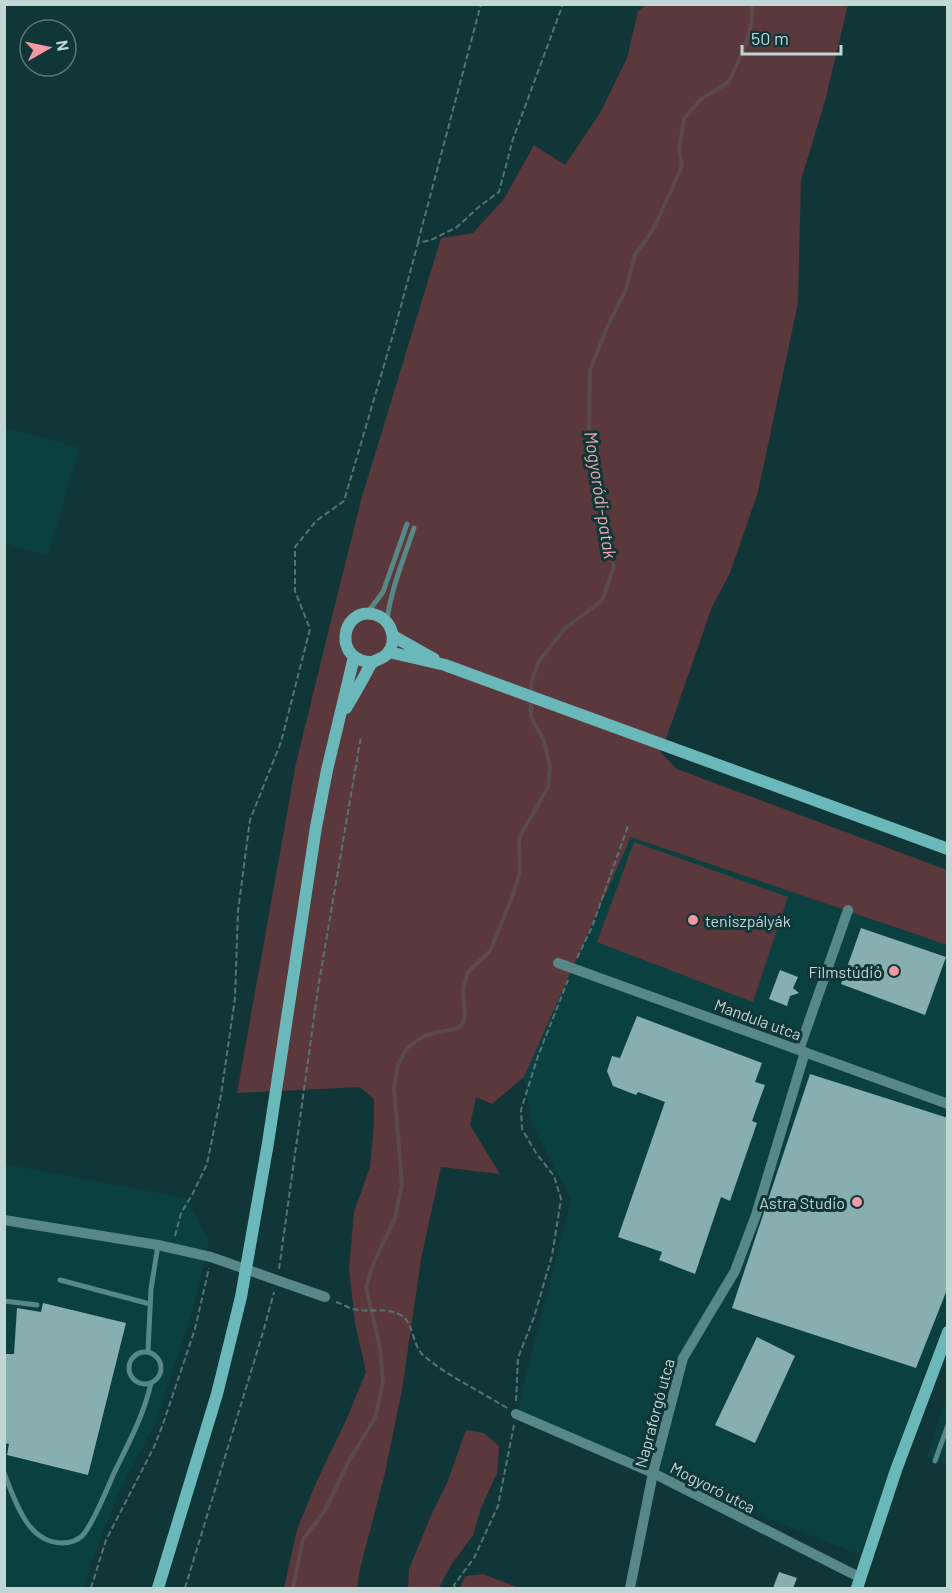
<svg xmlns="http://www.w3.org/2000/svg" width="952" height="1593" font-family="Barlow,sans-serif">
	<rect width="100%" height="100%" fill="#103637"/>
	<!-- built -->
	<g fill="#0b4041">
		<path d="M5,427L79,448L48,556L5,543Z"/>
		<path d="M631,837L947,945V1318L925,1371L860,1555L653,1473L516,1414L571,1200L532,1124L524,1077Z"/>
		<path d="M4,1164L186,1198L209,1242L192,1313L156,1422L119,1492L90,1566L84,1588H5Z"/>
		<path d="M947,1394V1466L927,1458Z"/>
	</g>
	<!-- green -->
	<g fill="#5a383c">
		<path d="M646,5H848L825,101L801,180L798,303L758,492L730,573L712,607L661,753L677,769L947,870V945L631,837L524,1077L492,1104L476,1097L470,1125L500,1174L441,1167L421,1259L402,1390L384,1477L360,1569L357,1588H284L297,1530L315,1485L347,1418L366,1372L355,1323L349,1268L354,1212L370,1167L374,1123V1099L360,1087L237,1093L296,763L361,500L441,238L473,233L504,199L534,145L565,165L600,113L627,58L638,11Z"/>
		<path d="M634,842L788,897L753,1002L597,942Z"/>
		<path d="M466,1430L484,1433L499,1446L497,1473L481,1508L473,1535L451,1565L439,1588H408L409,1569L430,1518L447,1483Z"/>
		<path d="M483,1574L519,1588H460L465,1576Z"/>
	</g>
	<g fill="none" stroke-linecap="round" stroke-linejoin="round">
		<!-- stream -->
		<path stroke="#5a494d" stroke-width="4" d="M293,1588L303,1539L324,1512L350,1459L375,1418L383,1382L380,1348L366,1287L374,1262L395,1218L402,1184L394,1088L398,1064L408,1047L426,1035L459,1028L463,1023L465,1017L463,989L468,972L490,951L513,895L520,872L519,838L548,787L550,766L544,741L531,717V683L539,661L562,632L573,622L602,601L614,566L606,532L600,479L594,461L589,431L590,370L606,330L626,289L635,255L652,231L660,215L682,166L679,150L684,119L701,99L729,82L746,44L752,20V4"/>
	</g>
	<!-- building -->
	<g fill="#88afaf">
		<path d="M861,928L946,957L925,1015L841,984Z"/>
		<path d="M780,970L798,977L793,988L799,993L790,996L787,1006L769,999Z"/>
		<path d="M637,1016L762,1063L755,1082L765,1085L752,1121L757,1123L730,1201L721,1197L695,1274L659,1260L662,1252L618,1237L665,1102L638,1092L636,1095L613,1086L607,1071L612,1056L620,1058Z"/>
		<path d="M810,1074L948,1118V1287L916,1368L732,1308Z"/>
		<path d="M43,1303L126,1323L88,1475L7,1455L9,1444L4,1443V1354H14L17,1308L41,1312Z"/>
		<path d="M757,1337L795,1356L755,1443L715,1425Z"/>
		<path d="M779,1572L797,1578L793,1588H773Z"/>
	</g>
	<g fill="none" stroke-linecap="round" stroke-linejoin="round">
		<!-- path -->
		<g stroke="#567475" stroke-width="2" stroke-dasharray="6 3" stroke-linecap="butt">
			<path d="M418,242L481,4"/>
			<path d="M577,958L592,927L628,826"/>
			<path d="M175,1236L181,1213L192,1195L207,1164L221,1095L235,998L238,911L250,820L281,742L310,629L295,591V547L316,521L344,501L395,328L418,243L431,240L457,227L481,205L499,192L513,139L563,4"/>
			<path d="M279,1269L319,982L361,736"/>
			<path d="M336,1302C342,1304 347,1307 353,1309C368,1313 384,1307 399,1314C415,1322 411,1345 424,1356C449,1377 480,1391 507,1408"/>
			<path d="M516,1401L518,1358L534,1317L552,1256L561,1199L554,1176L536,1153L522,1129L521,1110L538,1056L568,980"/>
			<path d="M91,1588L106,1540L154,1447L163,1424L195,1329L209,1268"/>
			<path d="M185,1588L264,1329L274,1292"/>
			<path d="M455,1588L454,1585L474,1558L498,1506L514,1425"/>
		</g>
		<!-- service -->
		<g stroke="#588788" stroke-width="5">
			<path d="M368,612L383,592L407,524"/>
			<path d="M387,620C391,589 404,558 414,528"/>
			<path d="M60,1280L150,1304"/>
			<path d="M4,1301L37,1305"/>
			<path d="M148,1351L151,1289L158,1245"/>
			<circle cx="145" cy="1368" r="16"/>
			<path d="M935,1461L948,1425"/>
			<path d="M4,1473C15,1500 27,1543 62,1543C70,1543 78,1540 83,1535C94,1522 107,1489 114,1473C128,1444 144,1415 151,1383"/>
		</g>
		<!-- minor -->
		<g stroke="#588788" stroke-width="10">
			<path d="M558,963L948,1104"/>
			<path d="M799,1050L848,910"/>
			<path d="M4,1220L158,1245L211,1257L325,1297"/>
			<path d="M516,1414L653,1473L861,1578"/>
			<path d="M630,1588L653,1473L683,1358L735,1271L756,1215L805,1052"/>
		</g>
		<!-- secondary -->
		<g stroke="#6bb8ba" stroke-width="12">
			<path d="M393,636L434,659"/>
			<path d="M389,652L445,665L948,849"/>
			<path d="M346,708C353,697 359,686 365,675C367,672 369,666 372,663C376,659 383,659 387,654C399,640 391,618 373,614C340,608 333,662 372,662"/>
			<path d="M158,1588L217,1394L241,1297L268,1143L316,827L327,770L354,657"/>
			<path d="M857,1588L896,1470L948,1332"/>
		</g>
	</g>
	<!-- markers -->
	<g fill="#f49aa4" stroke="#103637" stroke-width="2">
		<circle cx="693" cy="920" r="6"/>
		<circle cx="894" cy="971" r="6"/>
		<circle cx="857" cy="1202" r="6"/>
	</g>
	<g text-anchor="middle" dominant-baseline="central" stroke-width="6" stroke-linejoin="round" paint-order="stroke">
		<!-- poi labels -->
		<g font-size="16" fill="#c2d6d6" stroke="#103637" text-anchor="end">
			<text x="705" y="920" text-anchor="start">teniszpályák</text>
			<text x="882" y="971">Filmstúdió</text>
			<text x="845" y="1202">Astra Studio</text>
		</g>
		<!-- street labels -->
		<g font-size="16" fill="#c2d6d6" stroke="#103637">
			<text transform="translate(758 1019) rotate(20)">Mandula utca</text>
			<text transform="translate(654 1413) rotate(-75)">Napraforgó utca</text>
			<text transform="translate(713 1487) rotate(27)">Mogyoró utca</text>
		</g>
		<!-- water labels -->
		<g font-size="18" font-style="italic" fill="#efa9b0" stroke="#103637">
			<text transform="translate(601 495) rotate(81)">Mogyoródi-patak</text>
		</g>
	</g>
	<!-- border -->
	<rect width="952" height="1593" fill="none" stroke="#c2d6d6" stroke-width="12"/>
	<!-- north arrow -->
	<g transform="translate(48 48) rotate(81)"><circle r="28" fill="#103637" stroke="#577677" stroke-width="1.5"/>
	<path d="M0-4.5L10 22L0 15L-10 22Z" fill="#f49aa4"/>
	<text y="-9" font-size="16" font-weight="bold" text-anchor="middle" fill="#c2d6d6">N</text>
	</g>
	<!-- scale -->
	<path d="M742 45v9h99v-9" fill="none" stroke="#c2d6d6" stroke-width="3"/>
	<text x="751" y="45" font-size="18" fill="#c2d6d6" stroke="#103637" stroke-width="4.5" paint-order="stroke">50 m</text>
</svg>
